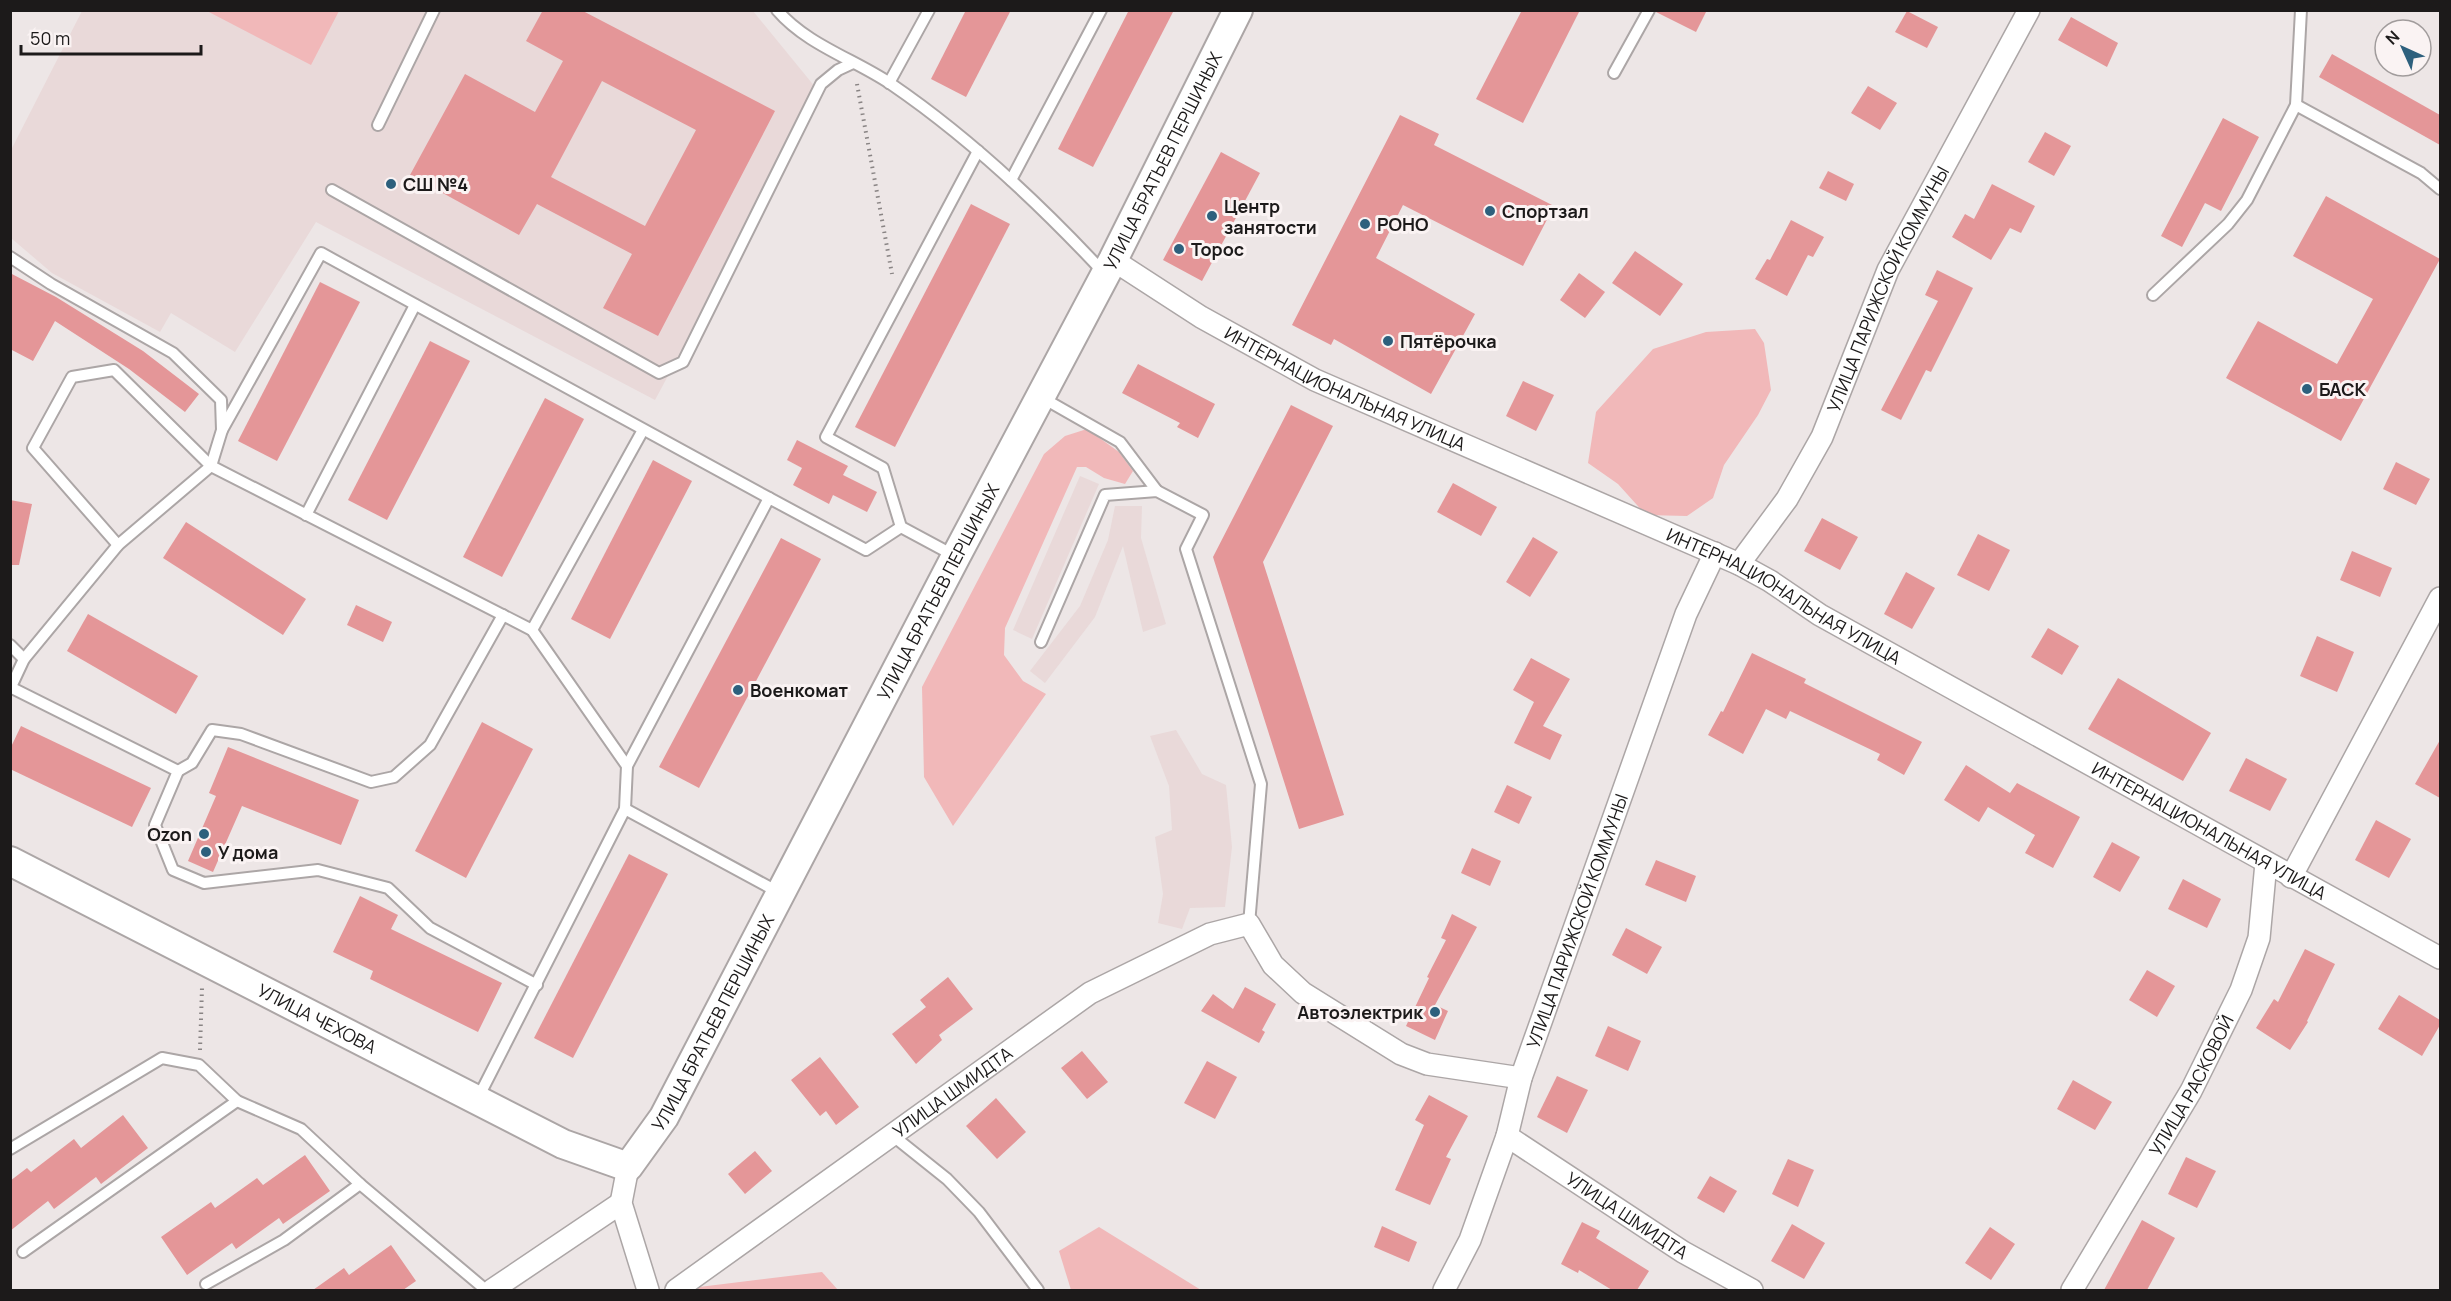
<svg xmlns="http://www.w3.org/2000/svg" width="2451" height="1301" font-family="Manrope,sans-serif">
	<rect width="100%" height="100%" fill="#ede6e6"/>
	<!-- built -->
	<g fill="#e9d9d9">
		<path d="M82,11H753L820,93L655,400L316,222L235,352L171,313L160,332L52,273L11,238L10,152Z"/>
		<path d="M1080,476L1099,484L1032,639L1013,630Z"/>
		<path d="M1115,506H1142L1141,538L1166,624L1143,632L1123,546L1095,617L1045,683L1030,671L1080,606L1108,540Z"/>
		<path d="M1176,730L1202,774L1226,785L1232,847L1225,907L1190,908L1182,929L1158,923L1163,894L1155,837L1172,830L1169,786L1150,736Z"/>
	</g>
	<!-- green -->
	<g fill="#f1b8b9">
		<path d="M207,11H339L311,65Z"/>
		<path d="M1755,329L1764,343L1771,390L1758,415L1724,465L1713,498L1687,516L1646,515L1618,484L1588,463L1596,412L1653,349L1706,332Z"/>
		<path d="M1087,429L1119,452L1133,471L1125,484L1104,478L1086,467H1077L1005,628L1004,655L1023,681L1046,694L953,826L924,777L922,687L1044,454L1065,436Z"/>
		<path d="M1099,1227L1201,1290H1071L1059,1251Z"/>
		<path d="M822,1272L838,1290H675Z"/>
	</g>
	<!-- building -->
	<g fill="#e49698" fill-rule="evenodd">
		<path d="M543,10H581L775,111L658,336L603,308L632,254L537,204L519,235L410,175L465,74L535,112L563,61L526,41ZM602,81L696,130L645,226L551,177Z"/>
		<path d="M966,10H1011L966,97L931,79Z"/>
		<path d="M1129,10H1174L1093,167L1058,149Z"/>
		<path d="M1522,10H1580L1523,123L1476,99Z"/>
		<path d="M1656,10H1707L1696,32L1656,12Z"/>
		<path d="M1907,11L1938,27L1927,48L1895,32Z"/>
		<path d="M2071,17L2118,43L2107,67L2058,40Z"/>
		<path d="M2332,54L2440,115V145L2319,77Z"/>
		<path d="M1868,86L1897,103L1880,130L1851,113Z"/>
		<path d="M1400,115L1439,134L1434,145L1554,206L1523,266L1403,205L1376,258L1475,314L1431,394L1334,339L1331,345L1292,325Z"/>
		<path d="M2223,118L2259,137L2221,211L2205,203L2182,247L2161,236Z"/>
		<path d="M2045,132L2071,146L2054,176L2028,162Z"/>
		<path d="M1221,152L1260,173L1202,281L1163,260Z"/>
		<path d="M1828,171L1854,184L1846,201L1819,188Z"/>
		<path d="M1992,184L2035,206L2021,233L2010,228L1991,260L1952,237L1965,214L1974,219Z"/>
		<path d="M2326,196L2440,259L2341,441L2226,378L2258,321L2337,364L2373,299L2293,256Z"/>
		<path d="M971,204L1010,224L895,447L855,427Z"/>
		<path d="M1791,220L1824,237L1813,257L1808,255L1787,296L1755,279L1767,259L1770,260Z"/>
		<path d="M1635,251L1683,284L1660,316L1612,283Z"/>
		<path d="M1937,270L1973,288L1931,372L1926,370L1901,420L1881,410L1938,301L1925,295Z"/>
		<path d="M10,273L56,297L143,351L199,394L185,412L129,369L55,321L33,361L10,349Z"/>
		<path d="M1579,273L1605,292L1585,318L1560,300Z"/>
		<path d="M320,282L360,302L277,461L238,441Z"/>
		<path d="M430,341L470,361L387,520L348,500Z"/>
		<path d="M1138,364L1215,404L1198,438L1177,427L1180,423L1122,393Z"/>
		<path d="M1523,381L1554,395L1536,431L1506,416Z"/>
		<path d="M545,398L584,419L502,577L463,557Z"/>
		<path d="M1291,405L1333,426L1263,562L1344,815L1299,829L1213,557Z"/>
		<path d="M797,440L848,466L843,475L877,492L867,512L833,495L829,504L793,485L802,468L787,460Z"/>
		<path d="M653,460L692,481L610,639L571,619Z"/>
		<path d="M2396,462L2430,479L2416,505L2383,489Z"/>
		<path d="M1453,483L1497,507L1481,536L1437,512Z"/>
		<path d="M10,500L32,504L19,565H10Z"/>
		<path d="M1822,518L1858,537L1840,570L1804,551Z"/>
		<path d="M186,522L306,599L283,635L163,558Z"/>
		<path d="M1978,534L2010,550L1989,591L1957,575Z"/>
		<path d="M1533,537L1558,552L1530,597L1506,582Z"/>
		<path d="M781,538L821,559L699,788L659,767Z"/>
		<path d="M2352,551L2392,568L2380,597L2340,580Z"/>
		<path d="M1906,572L1935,588L1912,629L1884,614Z"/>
		<path d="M356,605L392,622L383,642L347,625Z"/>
		<path d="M88,614L198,676L176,714L67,651Z"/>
		<path d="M2048,628L2079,646L2062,675L2031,657Z"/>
		<path d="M2317,636L2354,652L2337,692L2300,676Z"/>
		<path d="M1752,653L1806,679L1804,683L1922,742L1904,775L1877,760L1880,754L1790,711L1786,719L1766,709L1743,754L1708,735L1721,711L1723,712Z"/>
		<path d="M1531,658L1570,679L1543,726L1562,735L1550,760L1514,743L1534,702L1513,690Z"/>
		<path d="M2118,678L2211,733L2183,781L2088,729Z"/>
		<path d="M482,722L533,749L466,878L415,851Z"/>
		<path d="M21,726L151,788L132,827L10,769V749Z"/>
		<path d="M2440,740V798L2415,784Z"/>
		<path d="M228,747L359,800L341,845L242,806L213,872L188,861L216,796L209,793Z"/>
		<path d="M2246,758L2287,779L2270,811L2229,791Z"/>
		<path d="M1966,765L2010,793L2017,783L2080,817L2053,868L2025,853L2035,835L1988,807L1979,822L1944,800Z"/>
		<path d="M1507,785L1532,797L1519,824L1494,812Z"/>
		<path d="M2376,820L2411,839L2389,878L2355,860Z"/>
		<path d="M2112,842L2140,857L2120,892L2093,877Z"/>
		<path d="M1472,848L1501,861L1490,886L1461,873Z"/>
		<path d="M629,854L668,874L573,1058L534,1038Z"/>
		<path d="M1656,860L1696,876L1686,902L1645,885Z"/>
		<path d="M2183,879L2221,899L2207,928L2168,909Z"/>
		<path d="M360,896L398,915L391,929L502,983L478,1032L370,979L373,971L333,952Z"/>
		<path d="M1452,914L1477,927L1435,1005L1448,1011L1435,1040L1406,1026L1429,978L1427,977L1446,940L1441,938Z"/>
		<path d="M1626,928L1662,947L1647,974L1612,955Z"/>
		<path d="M2305,949L2335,964L2307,1021L2308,1022L2290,1050L2256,1028L2274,999L2278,1002Z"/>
		<path d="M2147,970L2175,986L2157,1017L2129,1000Z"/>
		<path d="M948,977L973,1009L939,1035L942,1040L916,1064L892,1034L926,1007L920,1000Z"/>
		<path d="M1245,987L1276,1004L1262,1030L1265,1032L1259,1043L1201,1011L1213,994L1233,1009Z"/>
		<path d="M2399,995L2440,1020V1025L2422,1056L2378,1029Z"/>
		<path d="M1608,1026L1641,1041L1628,1071L1595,1056Z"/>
		<path d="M1082,1051L1108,1082L1087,1099L1061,1068Z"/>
		<path d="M820,1057L859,1107L836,1125L826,1111L820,1116L791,1080Z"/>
		<path d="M1207,1061L1237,1077L1215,1119L1184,1103Z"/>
		<path d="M1557,1076L1588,1090L1567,1133L1537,1117Z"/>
		<path d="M2073,1080L2112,1102L2095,1130L2057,1109Z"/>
		<path d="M1429,1095L1468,1116L1446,1157L1451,1159L1430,1205L1395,1190L1424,1125L1415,1120Z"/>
		<path d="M996,1098L1026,1132L997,1159L966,1126Z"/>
		<path d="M123,1115L148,1148L101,1184L96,1177L54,1209L48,1201L10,1231V1181L27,1168L31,1172L74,1139L81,1148Z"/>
		<path d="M755,1151L772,1171L745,1194L728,1174Z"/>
		<path d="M305,1155L330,1191L283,1224L279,1218L236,1249L232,1243L187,1275L161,1237L211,1202L215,1208L257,1178L263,1185Z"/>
		<path d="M2186,1157L2216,1171L2197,1208L2168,1194Z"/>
		<path d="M1788,1159L1814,1170L1798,1207L1772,1194Z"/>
		<path d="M1710,1176L1737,1191L1724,1213L1697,1198Z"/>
		<path d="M2142,1220L2175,1238L2147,1290H2104Z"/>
		<path d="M1582,1222L1600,1231L1596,1238L1649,1271L1637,1290H1612L1579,1270L1578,1273L1561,1264Z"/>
		<path d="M1792,1224L1825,1243L1804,1279L1771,1261Z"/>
		<path d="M1382,1226L1417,1242L1409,1262L1374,1247Z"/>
		<path d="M1990,1227L2015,1244L1991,1280L1965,1263Z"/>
		<path d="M391,1245L416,1281L403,1290H313L344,1268L349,1275Z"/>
	</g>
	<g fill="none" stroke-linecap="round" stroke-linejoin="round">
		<defs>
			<g id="lane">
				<path d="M777,10C807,45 854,59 891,84C970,138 1040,204 1105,274"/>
				<path d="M1614,73L1649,10"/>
				<path d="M889,83L929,10"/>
				<path d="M2296,105L2421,173L2440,189"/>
				<path d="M378,125L434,10"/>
				<path d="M1011,180L1101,10"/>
				<path d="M332,190L659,373L683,362L821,84L838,70L853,63"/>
				<path d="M10,257L51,284L173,353L221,400L222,430L211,466L118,545L24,659L10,689"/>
				<path d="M2153,295L2228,224L2247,200L2296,105L2301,10"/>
				<path d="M1041,397L1120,442L1157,491"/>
				<path d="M222,430L321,253L769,498"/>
				<path d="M306,515L415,305"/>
				<path d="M118,545L33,448L72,377L114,370L211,466L532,630L627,766L625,809L477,1100"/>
				<path d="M955,556L901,527L883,468L826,437L978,151"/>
				<path d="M532,630L643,430"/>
				<path d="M1041,642L1105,495L1157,491L1203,515L1186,549L1261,784L1249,924"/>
				<path d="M10,645L24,659"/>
				<path d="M12,688L178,771L155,825L173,870L204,883L318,870L388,888L430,928L537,985"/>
				<path d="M627,766L769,498L866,550L901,527"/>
				<path d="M178,771L192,763L212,730L241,734L371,782L394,777L430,745L503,615"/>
				<path d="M625,809L780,893"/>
				<path d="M892,1135L947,1179L979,1212L1038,1290"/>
				<path d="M10,1149L162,1058L199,1065L237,1101L301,1129L360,1184L486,1290"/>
				<path d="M23,1252L237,1101"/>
				<path d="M206,1284L284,1240L360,1184"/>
			</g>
			<g id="street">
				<path id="s1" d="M1113,260L1201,317L1315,380L1739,564L1770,581L1820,615L2440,958"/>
				<path id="s2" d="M1739,564L1787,499L1822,437L1888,270L2029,10"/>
				<path d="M2291,877L2440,598"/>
				<path id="s3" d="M1507,1136L1683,1252L1752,1290"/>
				<path d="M628,1167L621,1203L648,1290"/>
				<path d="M492,1290L621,1203"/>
				<path id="s4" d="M676,1290L1090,993L1210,934L1249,924L1273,965L1303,993L1401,1054L1427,1064L1521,1078"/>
				<path id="s5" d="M1444,1290L1470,1240L1507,1136L1521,1078L1686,614L1715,553"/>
				<path id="s6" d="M2072,1290L2191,1091L2241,990L2259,938L2266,863"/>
			</g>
			<g id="secondary">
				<path id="s7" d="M10,861L563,1144L628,1167L664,1117L956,556L1113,260L1238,10"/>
			</g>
		</defs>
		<!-- lane casing -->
		<use href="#lane" stroke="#aca6a6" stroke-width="14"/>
		<!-- street casing -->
		<use href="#street" stroke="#aca6a6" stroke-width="24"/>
		<!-- secondary casing -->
		<use href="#secondary" stroke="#aca6a6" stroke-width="32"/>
		<!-- path -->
		<g stroke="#898484" stroke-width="4" stroke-dasharray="1.5 4.5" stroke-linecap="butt">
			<path d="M857,84L892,274"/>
			<path d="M200,1050L202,988"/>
		</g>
		<!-- lane -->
		<use href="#lane" stroke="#fff" stroke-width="10"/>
		<!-- street -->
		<use href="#street" stroke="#fff" stroke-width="21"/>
		<!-- secondary -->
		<use href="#secondary" stroke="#fff" stroke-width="28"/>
	</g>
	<!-- markers -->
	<g fill="#2d607d" stroke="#faf3f3" stroke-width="2">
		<circle cx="391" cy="184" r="6"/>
		<circle cx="1490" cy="211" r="6"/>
		<circle cx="1212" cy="216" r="6"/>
		<circle cx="1365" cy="224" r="6"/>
		<circle cx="1179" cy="249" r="6"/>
		<circle cx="1388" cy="341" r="6"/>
		<circle cx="2307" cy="389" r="6"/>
		<circle cx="738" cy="690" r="6"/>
		<circle cx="204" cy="834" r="6"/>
		<circle cx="206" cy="852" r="6"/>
		<circle cx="1435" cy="1012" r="6"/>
	</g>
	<g text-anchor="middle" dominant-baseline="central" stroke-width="6" stroke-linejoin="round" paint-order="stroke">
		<!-- street labels -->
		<g font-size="18" fill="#1c1a1a" stroke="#faf3f3">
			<text stroke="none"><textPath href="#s7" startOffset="1830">УЛИЦА БРАТЬЕВ ПЕРШИНЫХ</textPath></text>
			<text stroke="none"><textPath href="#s2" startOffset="314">УЛИЦА ПАРИЖСКОЙ КОММУНЫ</textPath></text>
			<text stroke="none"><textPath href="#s1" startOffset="266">ИНТЕРНАЦИОНАЛЬНАЯ УЛИЦА</textPath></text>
			<text stroke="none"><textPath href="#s7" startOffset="1344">УЛИЦА БРАТЬЕВ ПЕРШИНЫХ</textPath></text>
			<text stroke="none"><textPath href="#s1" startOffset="752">ИНТЕРНАЦИОНАЛЬНАЯ УЛИЦА</textPath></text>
			<text stroke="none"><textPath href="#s1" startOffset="1238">ИНТЕРНАЦИОНАЛЬНАЯ УЛИЦА</textPath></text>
			<text stroke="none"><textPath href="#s5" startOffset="393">УЛИЦА ПАРИЖСКОЙ КОММУНЫ</textPath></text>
			<text stroke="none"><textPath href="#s7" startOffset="345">УЛИЦА ЧЕХОВА</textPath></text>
			<text stroke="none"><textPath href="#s7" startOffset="858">УЛИЦА БРАТЬЕВ ПЕРШИНЫХ</textPath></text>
			<text stroke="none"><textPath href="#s6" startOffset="237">УЛИЦА РАСКОВОЙ</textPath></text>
			<text stroke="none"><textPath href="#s4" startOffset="340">УЛИЦА ШМИДТА</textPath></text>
			<text stroke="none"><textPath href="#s3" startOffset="144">УЛИЦА ШМИДТА</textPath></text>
		</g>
		<!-- poi labels -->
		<g font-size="18" font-weight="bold" fill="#1c1a1a" stroke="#faf3f3" text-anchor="start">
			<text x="403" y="184">СШ №4</text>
			<text x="1224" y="206">Центр<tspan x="1224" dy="21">занятости</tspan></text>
			<text x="1502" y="211">Спортзал</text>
			<text x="1377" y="224">РОНО</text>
			<text x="1191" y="249">Торос</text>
			<text x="1400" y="341">Пятёрочка</text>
			<text x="2319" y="389">БАСК</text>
			<text x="750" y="690">Военкомат</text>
			<text x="192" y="834" text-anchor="end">Ozon</text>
			<text x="218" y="852">У дома</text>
			<text x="1423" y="1012" text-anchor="end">Автоэлектрик</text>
		</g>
	</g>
	<!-- border -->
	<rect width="2451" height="1301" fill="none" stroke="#1c1a1a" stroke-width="24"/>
	<!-- north arrow -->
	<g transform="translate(2403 48) rotate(315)"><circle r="28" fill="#faf3f3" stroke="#a19c9c" stroke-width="1.5"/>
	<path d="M0-4.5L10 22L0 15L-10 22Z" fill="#2d607d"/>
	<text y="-9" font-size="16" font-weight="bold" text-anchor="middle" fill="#1c1a1a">N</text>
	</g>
	<!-- scale -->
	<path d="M21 45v9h180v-9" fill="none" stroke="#1c1a1a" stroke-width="3"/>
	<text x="30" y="45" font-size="18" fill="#1c1a1a" stroke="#faf3f3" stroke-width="4.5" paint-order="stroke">50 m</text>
</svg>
